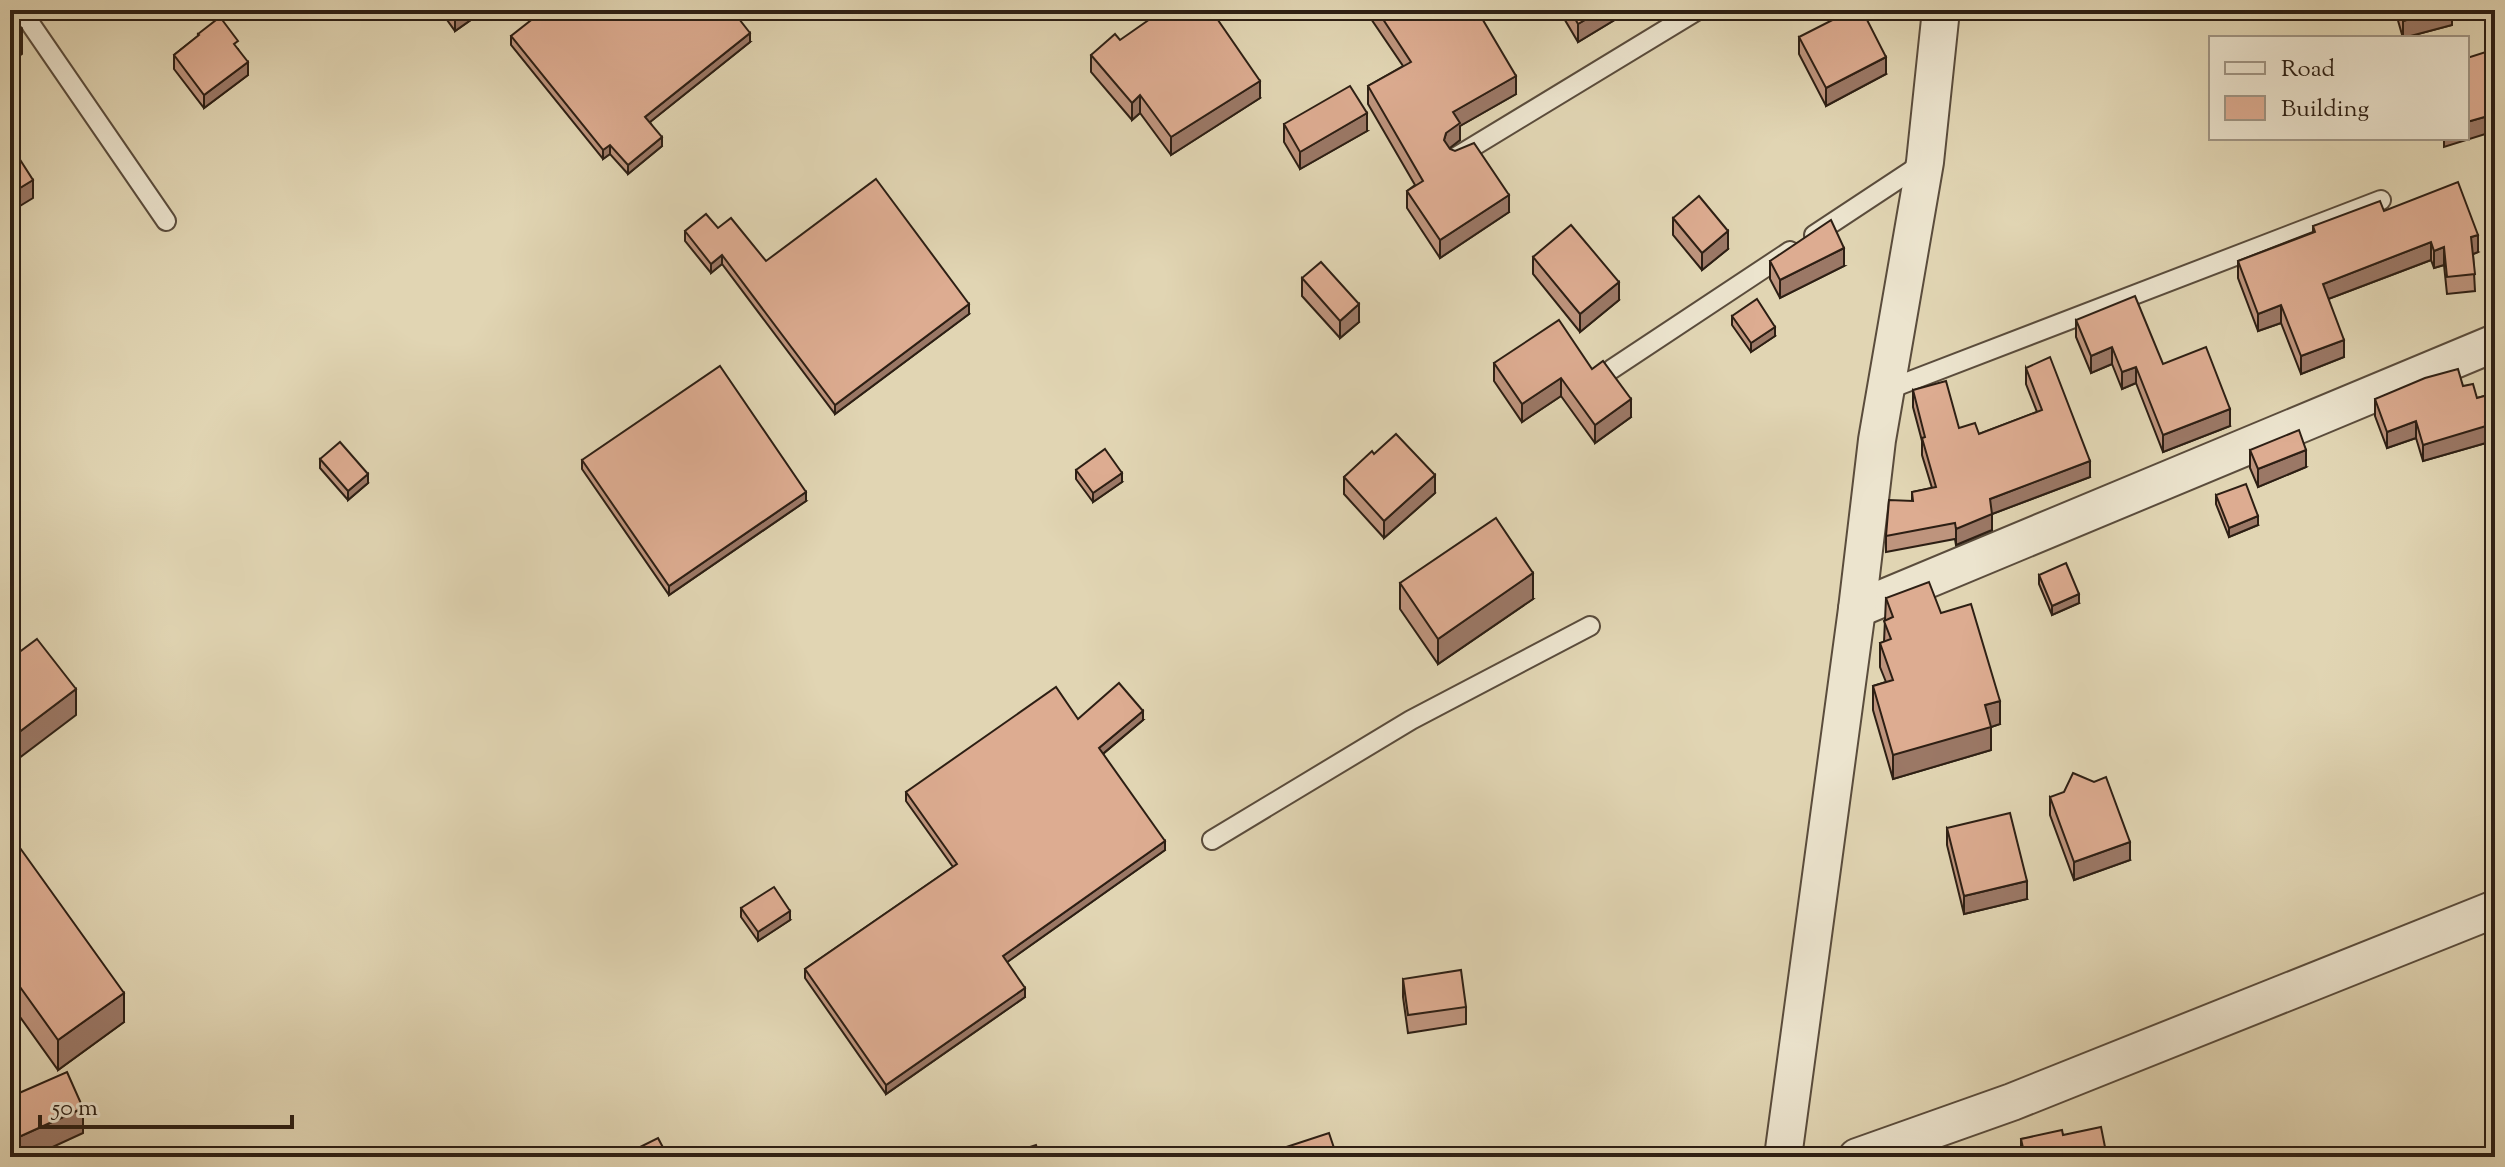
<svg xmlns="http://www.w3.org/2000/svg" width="2505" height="1167" font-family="'Sorts Mill Goudy',serif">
	<rect width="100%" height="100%" fill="#e1d5b3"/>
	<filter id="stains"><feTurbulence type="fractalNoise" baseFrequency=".0025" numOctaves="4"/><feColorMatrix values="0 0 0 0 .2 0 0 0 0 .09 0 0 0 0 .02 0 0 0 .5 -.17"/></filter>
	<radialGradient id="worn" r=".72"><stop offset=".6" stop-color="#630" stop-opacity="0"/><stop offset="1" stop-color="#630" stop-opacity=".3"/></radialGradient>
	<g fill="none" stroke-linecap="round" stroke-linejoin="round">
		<defs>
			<g id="lane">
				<path d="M21,10L166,221"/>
				<path d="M1456,157L1698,10"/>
				<path d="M1814,235L1923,163"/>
				<path d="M1612,369L1790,251"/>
				<path d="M1884,391L2381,200"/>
				<path d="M1212,840L1411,720L1590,626"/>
			</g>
			<g id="street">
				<path d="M1857,609L2495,343"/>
				<path d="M1783,1157L1857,609L1877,440L1925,162L1941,10"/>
				<path d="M1857,1157L2012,1102L2495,909"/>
			</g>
		</defs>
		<!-- lane casing -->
		<use href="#lane" stroke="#5a4c3c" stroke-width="22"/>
		<!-- street casing -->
		<use href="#street" stroke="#5a4c3c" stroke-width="40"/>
		<!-- lane -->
		<use href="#lane" stroke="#ece4ce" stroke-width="18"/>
		<!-- street -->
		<use href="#street" stroke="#ece4ce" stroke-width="36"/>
	</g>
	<!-- wall -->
	<g fill="#be947d" stroke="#2d1f14" stroke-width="2">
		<path d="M440,10H485L455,31Z"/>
		<path d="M1365,10H1477L1516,94L1460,126V140L1449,148L1509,212L1440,258L1407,208V191L1415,185L1368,104V86L1403,66Z"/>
		<path d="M1559,10H1631L1578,42Z"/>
		<path d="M2395,10H2452V25L2403,38Z"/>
		<path d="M198,34L238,49L248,75L204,108L174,69V55L198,36Z"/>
		<path d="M511,36L750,42L650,122L662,146L628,174L610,154L603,159L511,45Z"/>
		<path d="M1799,37L1886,74L1826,106L1799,54Z"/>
		<path d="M1120,40L1260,98L1171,155L1140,113L1132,120L1091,72V55Z"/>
		<path d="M1284,124L1367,131L1300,169L1284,142Z"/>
		<path d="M2384,211L2478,252L2473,254L2475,291L2447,294L2444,265L2434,268L2431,260L2328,299L2344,357L2301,374L2281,323L2258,331L2238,278V261L2313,232V226Z"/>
		<path d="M1673,218L1728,249L1702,270L1673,235Z"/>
		<path d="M718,228L766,261L969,314L835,414L722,264L711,273L685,241V231Z"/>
		<path d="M1533,257L1619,300L1580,332L1533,274Z"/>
		<path d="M1770,261L1844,266L1780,298L1770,279Z"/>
		<path d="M1302,278L1359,322L1340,338L1302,296Z"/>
		<path d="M1732,316L1775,336L1751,352L1732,325Z"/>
		<path d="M2076,320L2163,364L2230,426L2163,452L2136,383L2122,389L2112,364L2091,373L2076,337Z"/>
		<path d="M1494,363L1592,369L1631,417L1595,443L1561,396L1522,422L1494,381Z"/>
		<path d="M2026,368L2090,477L1992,514V530L1956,545L1955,539L1886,552V536L1912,501V492L1932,488L1922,455V441L1913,407V390L1959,428L1979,434L2037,412L2026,384Z"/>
		<path d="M2463,386L2477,398L2495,393V436L2486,439V443L2423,461L2416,438L2387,448L2375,416V399Z"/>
		<path d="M2250,450L2306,467L2258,487L2250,468Z"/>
		<path d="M1374,454L1435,493L1384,538L1344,494V477Z"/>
		<path d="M320,459L368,483L348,500L320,468Z"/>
		<path d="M582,460L806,501L669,595L582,469Z"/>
		<path d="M1076,470L1122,482L1093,502L1076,479Z"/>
		<path d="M2216,495L2258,525L2229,537L2216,504Z"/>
		<path d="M2039,575L2079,603L2052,615L2039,584Z"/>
		<path d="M1400,583L1533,599L1438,664L1400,609Z"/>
		<path d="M1886,598L1941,613L2000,724L1991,727V750L1893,779L1873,710V686L1886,682L1880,667V643L1884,642Z"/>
		<path d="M1078,719L1143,720L1103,754L1165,850L1007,962L1025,997L886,1094L805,978V969L953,867L906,801V792Z"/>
		<path d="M2050,797L2130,860L2074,880L2050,815Z"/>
		<path d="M1947,828L2027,899L1964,914L1947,845Z"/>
		<path d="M10,834L124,1022L58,1070L10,1003Z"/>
		<path d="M741,908L790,920L758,941L741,917Z"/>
		<path d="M1403,979L1466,1007V1024L1408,1033L1403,997Z"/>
		<path d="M2063,1135L2107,1157H2021V1139Z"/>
	</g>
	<!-- shaded-wall -->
	<g fill="#9b7866" stroke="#2d1f14" stroke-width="2">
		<path d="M10,10H17V26L10,31Z"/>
		<path d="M459,10H485L455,31V13Z"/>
		<path d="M1602,10H1631L1578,42V24Z"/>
		<path d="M2442,10H2452V25L2403,38V21Z"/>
		<path d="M22,29V54L10,62V38Z"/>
		<path d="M750,33V42L645,126V117Z"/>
		<path d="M1886,57V74L1826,106V88Z"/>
		<path d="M248,62V75L204,108V95Z"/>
		<path d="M1516,76V94L1460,126V140L1446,151L1444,140L1453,112Z"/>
		<path d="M1260,81V98L1171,155V137Z"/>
		<path d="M1140,95V113L1132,120V103Z"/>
		<path d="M1367,113V131L1300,169V152Z"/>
		<path d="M2495,114V131L2444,147V138H2467V122Z"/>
		<path d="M662,137V146L628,174V165Z"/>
		<path d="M610,145V154L603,159V150Z"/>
		<path d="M33,180V198L10,212V194Z"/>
		<path d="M1509,195V212L1440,258V240Z"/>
		<path d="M1728,231V249L1702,270V253Z"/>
		<path d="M2478,235V252L2471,255V237Z"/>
		<path d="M2431,242V260L2323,301V284Z"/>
		<path d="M2444,247V265L2434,268V251Z"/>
		<path d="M1844,248V266L1780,298V280Z"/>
		<path d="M722,255V264L711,273V264Z"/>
		<path d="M1619,282V300L1580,332V314Z"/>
		<path d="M969,304V314L835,414V405Z"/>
		<path d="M1359,304V322L1340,338V321Z"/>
		<path d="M2281,305V323L2258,331V314Z"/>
		<path d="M1775,327V336L1751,352V343Z"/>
		<path d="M2344,340V357L2301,374V356Z"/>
		<path d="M2112,347V364L2091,373V356Z"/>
		<path d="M2136,367V383L2122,389V372Z"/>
		<path d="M1561,378V396L1522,422V404Z"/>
		<path d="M1631,399V417L1595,443V425Z"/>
		<path d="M2230,409V426L2163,452V435Z"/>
		<path d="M2495,419V436L2486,439V443L2423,461V445Z"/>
		<path d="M2416,421V438L2387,448V432Z"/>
		<path d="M2306,450V467L2258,487V469Z"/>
		<path d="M2090,461V477L1992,514V530L1956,545V529L1990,499Z"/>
		<path d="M1122,473V482L1093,502V493Z"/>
		<path d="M368,474V483L348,500V491Z"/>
		<path d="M1435,475V493L1384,538V521Z"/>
		<path d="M806,492V501L669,595V586Z"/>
		<path d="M2258,516V525L2229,537V528Z"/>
		<path d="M1533,573V599L1438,664V639Z"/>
		<path d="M2079,594V603L2052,615V606Z"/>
		<path d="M76,689V715L10,765V739Z"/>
		<path d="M2000,701V724L1991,727V750L1893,779V755L1985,705Z"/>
		<path d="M1143,711V720L1099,757V748Z"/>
		<path d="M1165,841V850L1003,965V956Z"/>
		<path d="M2130,842V860L2074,880V862Z"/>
		<path d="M2027,881V899L1964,914V896Z"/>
		<path d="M790,911V920L758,941V932Z"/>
		<path d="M1025,988V997L886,1094V1085Z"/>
		<path d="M124,993V1022L58,1070V1040Z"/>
		<path d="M83,1108V1133L31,1157H10V1141Z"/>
	</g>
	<!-- building -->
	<g fill="#ddac91" stroke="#2d1f14" stroke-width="2">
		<path d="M544,10H732L750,33L645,117L662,137L628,165L610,145L603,150L511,36Z"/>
		<path d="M1163,10H1211L1260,81L1171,137L1140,95L1132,103L1091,55L1115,34L1120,40Z"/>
		<path d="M1377,10H1477L1516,76L1453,112L1460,123L1446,133L1444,140L1450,149L1455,151L1474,143L1509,195L1440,240L1407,191L1423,181L1368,86L1411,62Z"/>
		<path d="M1570,10H1602L1578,24Z"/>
		<path d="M1852,10H1862L1886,57L1826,88L1799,37Z"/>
		<path d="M2400,10H2442L2403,21Z"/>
		<path d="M10,13L22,29L10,38Z"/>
		<path d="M220,17L238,41L234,44L248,62L204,95L174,55L199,35L198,34Z"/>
		<path d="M2495,49V114L2467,122V58Z"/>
		<path d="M1350,86L1367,113L1300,152L1284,124Z"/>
		<path d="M10,144L33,180L10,194Z"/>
		<path d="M876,179L969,304L835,405L722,255L711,264L685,231L706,214L718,228L731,218L766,261Z"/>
		<path d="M2458,182L2478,235L2471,237L2475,274L2447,277L2444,247L2434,251L2431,242L2323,284L2344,340L2301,356L2281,305L2258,314L2238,261L2315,232L2313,226L2380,201L2384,211Z"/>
		<path d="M1699,196L1728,231L1702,253L1673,218Z"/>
		<path d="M1831,220L1844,248L1780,280L1770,261Z"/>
		<path d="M1571,225L1619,282L1580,314L1533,257Z"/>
		<path d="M1321,262L1359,304L1340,321L1302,278Z"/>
		<path d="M2135,296L2163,364L2206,347L2230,409L2163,435L2136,367L2122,372L2112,347L2091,356L2076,320Z"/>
		<path d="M1757,299L1775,327L1751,343L1732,316Z"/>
		<path d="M1559,320L1592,369L1603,361L1631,399L1595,425L1561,378L1522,404L1494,363Z"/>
		<path d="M2050,357L2090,461L1990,499L1992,514L1956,529L1955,523L1886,536L1889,500L1913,501L1912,492L1936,487L1922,438L1925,437L1913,390L1946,381L1959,428L1975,423L1979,434L2042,410L2026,368Z"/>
		<path d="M720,366L806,492L669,586L582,460Z"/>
		<path d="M2458,369L2463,386L2473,384L2477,398L2495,393V419L2485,423L2486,426L2423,445L2416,421L2387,432L2375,399L2425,378Z"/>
		<path d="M2299,430L2306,450L2258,469L2250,450Z"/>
		<path d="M1396,434L1435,475L1384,521L1344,477L1372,451L1374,454Z"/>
		<path d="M340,442L368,474L348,491L320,459Z"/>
		<path d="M1105,449L1122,473L1093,493L1076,470Z"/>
		<path d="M2246,484L2258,516L2229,528L2216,495Z"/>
		<path d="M1496,518L1533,573L1438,639L1400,583Z"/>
		<path d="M2066,563L2079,594L2052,606L2039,575Z"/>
		<path d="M1929,582L1941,613L1971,604L2000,701L1985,705L1991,727L1893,755L1873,686L1893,680L1880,643L1891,639L1884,621L1893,617L1886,598Z"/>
		<path d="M37,639L76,689L10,739V659Z"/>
		<path d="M1119,683L1143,711L1099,748L1165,841L1003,956L1025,988L886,1085L805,969L957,864L906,792L1056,687L1078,719Z"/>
		<path d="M2073,773L2094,782L2106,777L2130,842L2074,862L2050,797L2064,792Z"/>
		<path d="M2010,813L2027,881L1964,896L1947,828Z"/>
		<path d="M10,834L124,993L58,1040L10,973Z"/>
		<path d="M774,887L790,911L758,932L741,908Z"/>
		<path d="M1461,970L1466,1007L1408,1015L1403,979Z"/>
		<path d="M67,1072L83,1108L10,1141V1097Z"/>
		<path d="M2101,1127L2107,1157H2025L2021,1139L2062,1130L2063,1135Z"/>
		<path d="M1329,1133L1337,1157H1260L1259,1156Z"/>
		<path d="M658,1138L668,1157H620Z"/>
		<path d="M1036,1145L1040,1157H1013L1012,1153Z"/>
	</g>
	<!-- margin -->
	<rect width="2505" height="1167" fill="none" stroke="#e1d5b3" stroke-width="40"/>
	<rect x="12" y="12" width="2481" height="1143" fill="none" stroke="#2d1f14" stroke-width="4"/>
	<rect x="20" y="20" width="2465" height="1127" fill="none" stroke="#2d1f14" stroke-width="2"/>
	<!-- legend -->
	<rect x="2209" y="36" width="260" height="104" fill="#ece4ce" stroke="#a09584" stroke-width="2"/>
	<rect x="2225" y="62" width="40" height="12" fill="#ece4ce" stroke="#a09584" stroke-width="2"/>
	<text x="2281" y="76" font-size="24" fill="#2d1f14">Road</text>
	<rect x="2225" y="96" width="40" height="24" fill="#ddac91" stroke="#a09584" stroke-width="2"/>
	<text x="2281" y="116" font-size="24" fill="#2d1f14">Building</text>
	<!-- scale -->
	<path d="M40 1115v12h252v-12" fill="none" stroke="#2d1f14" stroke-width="4"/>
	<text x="52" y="1115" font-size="24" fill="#2d1f14" stroke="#ece4ce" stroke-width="6" paint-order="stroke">50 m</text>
	<rect width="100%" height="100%" filter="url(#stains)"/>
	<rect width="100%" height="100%" fill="url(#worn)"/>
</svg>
